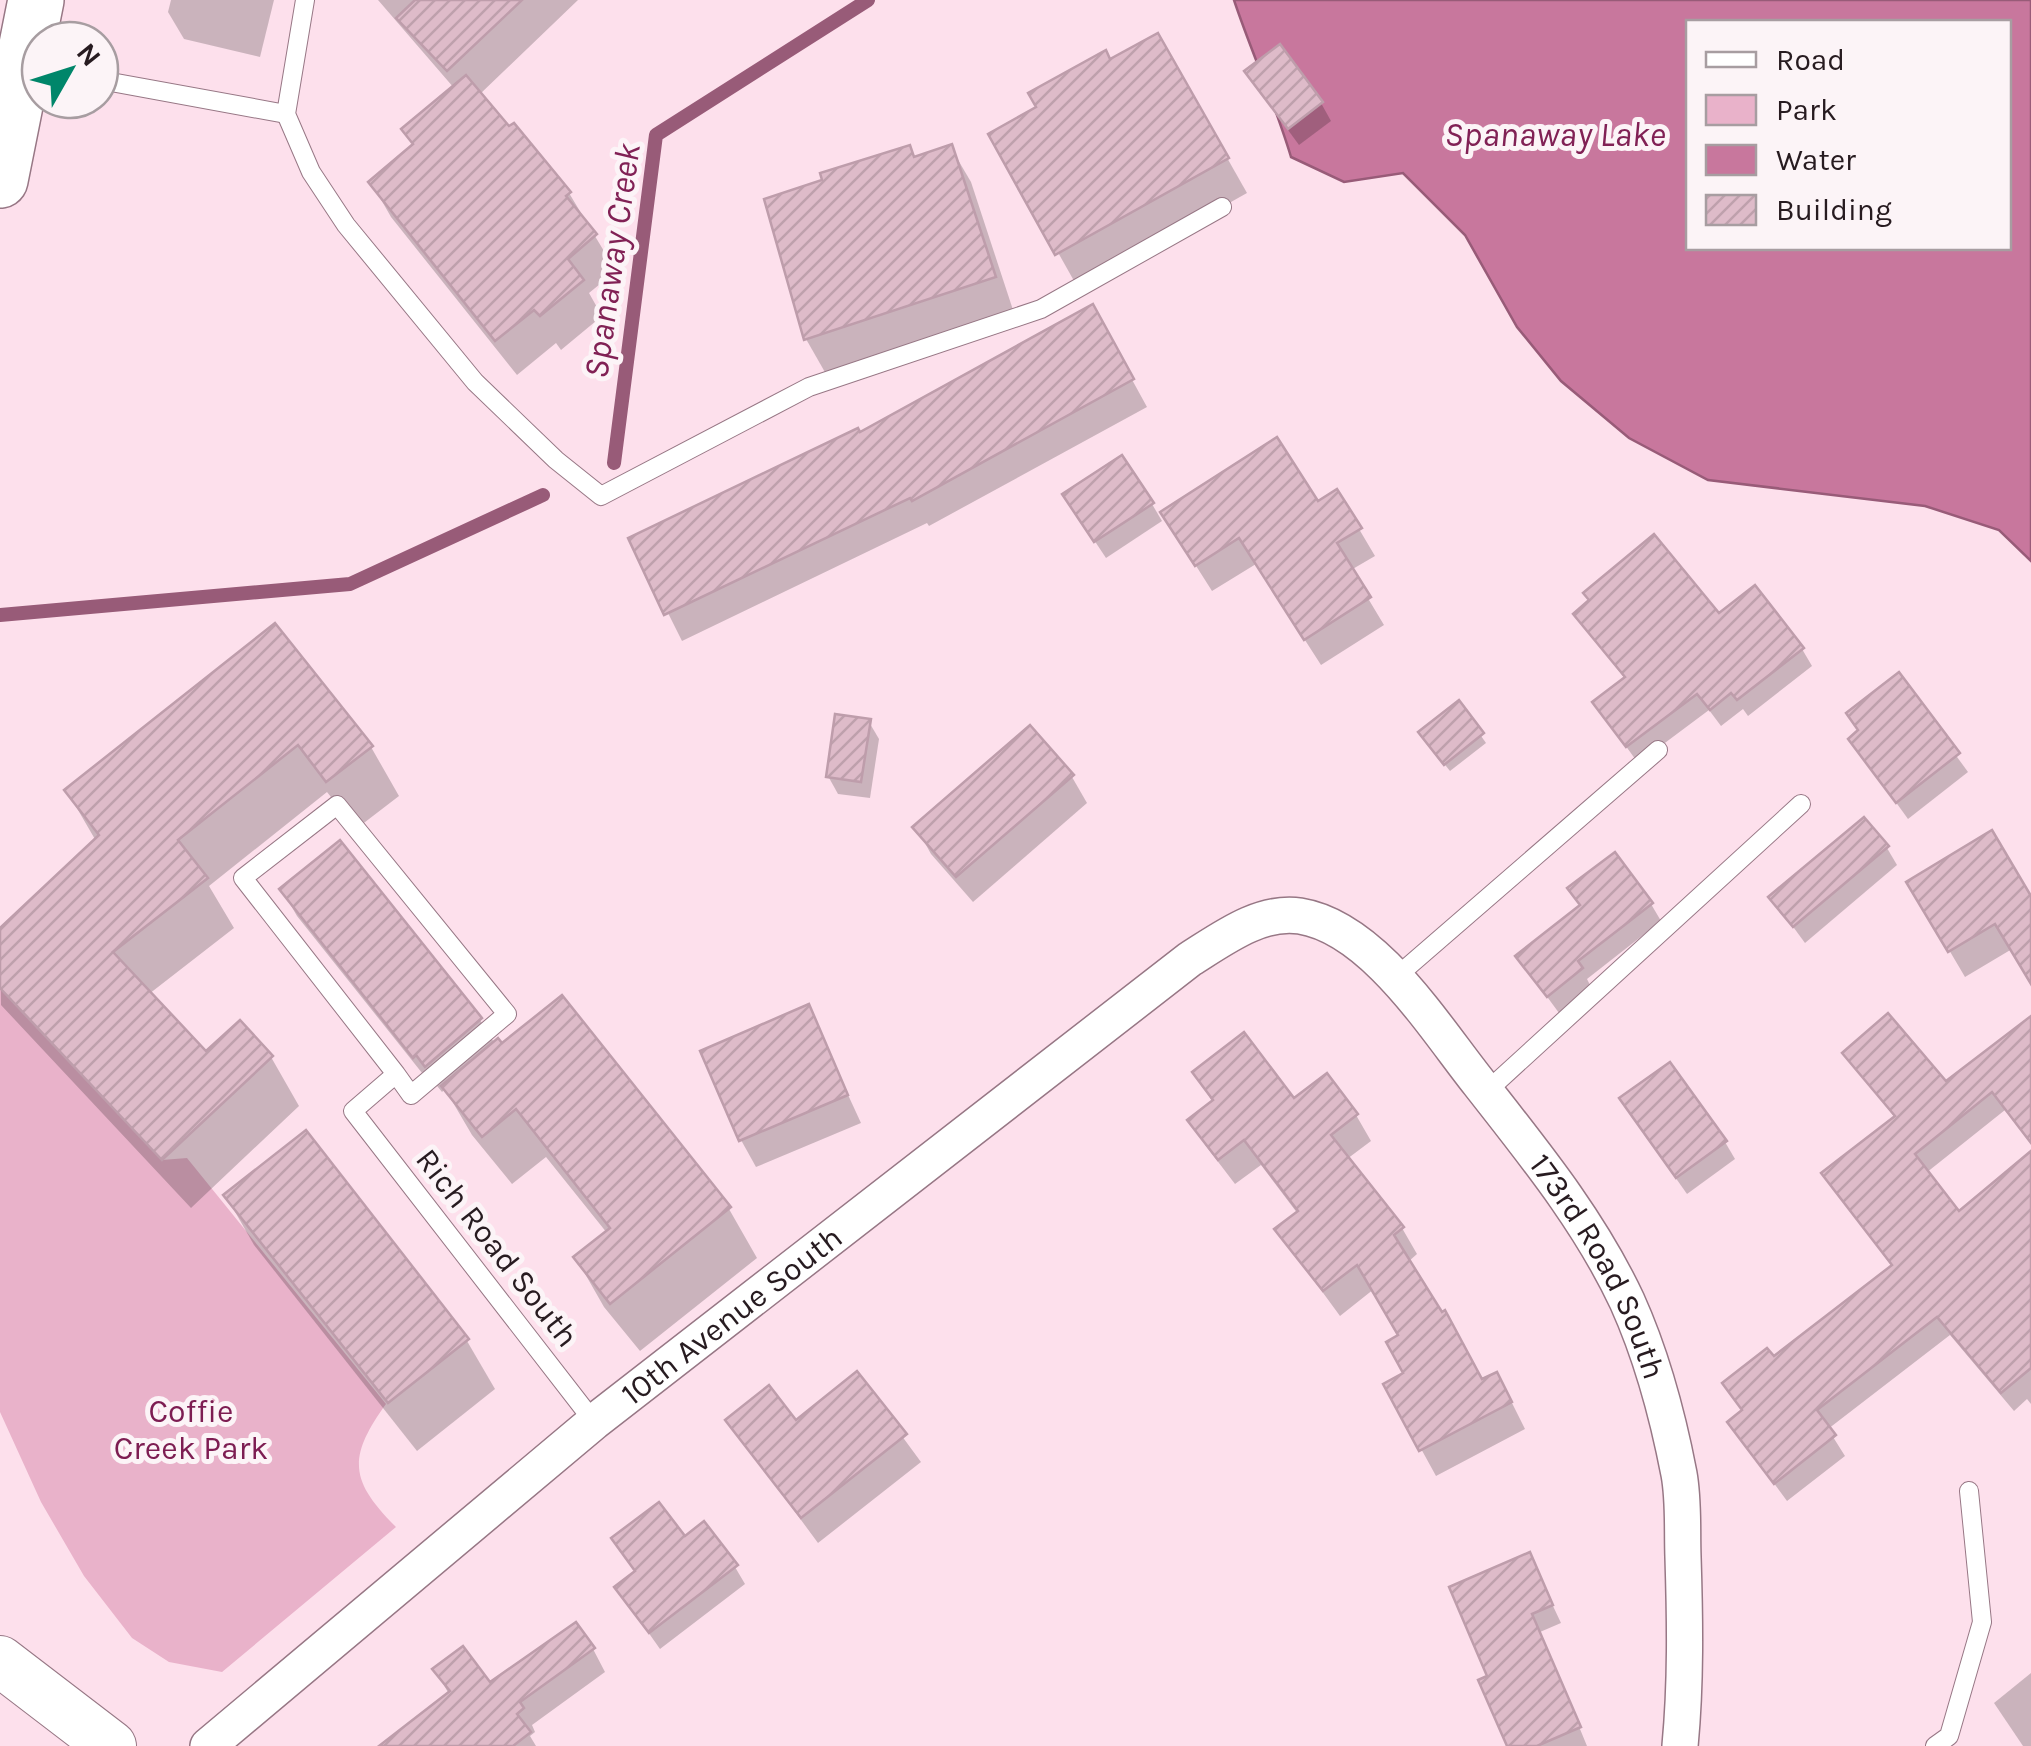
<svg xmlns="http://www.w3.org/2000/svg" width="2031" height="1746" font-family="Karla,sans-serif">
	<defs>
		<pattern id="building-hatch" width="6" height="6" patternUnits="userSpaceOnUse" patternTransform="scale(2.5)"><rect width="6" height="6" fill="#debbc9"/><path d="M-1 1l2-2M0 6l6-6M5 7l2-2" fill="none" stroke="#bea0ac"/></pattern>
	</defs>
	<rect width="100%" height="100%" fill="#fde0ec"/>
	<!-- park -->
	<path fill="#e9b2ca" d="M0,980L162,1160L187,1158L386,1404C347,1458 350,1481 396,1527L222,1672L169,1662L132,1638L84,1576L41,1502L0,1412Z"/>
	<!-- water -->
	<path fill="#c8779d" stroke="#985b78" stroke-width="2.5" fill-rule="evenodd" d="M1234,0H2031V561L1999,530L1925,506L1708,480L1629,438L1561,381L1517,327L1465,235L1403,173L1344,182L1291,157C1275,103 1252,54 1234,0ZM1688,22H2008V248H1688Z"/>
	<!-- shadow -->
	<g fill="#0003">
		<path d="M171,0H274L260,57L184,39L168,12Z"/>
		<path d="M378,0H578L479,95L569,193L616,271L589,293L602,316L561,350L556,343L517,375L391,217L371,182L414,146L404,129L454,88Z"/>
		<path d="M1158,36L1247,193L1078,288L992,135Z"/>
		<path d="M1258,89L1321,103L1331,121L1299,145Z"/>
		<path d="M951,148L971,182L1014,313L826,374L806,339L915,159Z"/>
		<path d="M1107,334L1147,407L929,526L927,523L682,641L631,539L860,435Z"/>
		<path d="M1152,504L1162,521L1106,558L1076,513Z"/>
		<path d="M1317,505L1359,529L1375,556L1351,570L1384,625L1321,665L1256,564L1212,591L1179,539Z"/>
		<path d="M1576,615L1719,617L1802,649L1812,666L1748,716L1743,709L1721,726L1709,710L1638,763L1595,703L1626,680Z"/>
		<path d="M275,627L371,747L399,796L356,829L327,792L209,886L234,928L149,994L206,1055L271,1057L299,1106L191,1208L1,1005L0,931L96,841L67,791Z"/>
		<path d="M1898,676L1968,772L1908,819L1851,740Z"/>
		<path d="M1458,703L1486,743L1450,771L1425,740Z"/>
		<path d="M869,722L879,739L870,798L838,794L828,776Z"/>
		<path d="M1072,777L1087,803L973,902L931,854L916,827Z"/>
		<path d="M340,844L480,1020L495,1044L502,1046L562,999L729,1209L757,1258L640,1351L604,1307L576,1258L607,1233L546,1157L512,1184L472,1135L445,1089L442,1092L433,1081L430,1083L297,916L282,890Z"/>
		<path d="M1887,848L1897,865L1805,943L1772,898Z"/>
		<path d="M1909,882L2031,901V979L2012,949L1965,977Z"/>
		<path d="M1571,889L1651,904L1661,921L1587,979L1591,987L1559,1013L1518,957L1581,908Z"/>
		<path d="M808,1008L861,1123L756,1167L741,1140Z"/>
		<path d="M2031,1019V1144L2005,1110L1926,1173L1958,1215L2031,1182V1404L2027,1399L2014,1411L1950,1335L1828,1429L1845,1456L1787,1501L1730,1423L1743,1412L1725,1384L1774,1360L1893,1268L1824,1174L1896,1119L1845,1053L1946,1085Z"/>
		<path d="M1195,1073L1356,1115L1371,1141L1347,1159L1402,1228L1417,1254L1408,1262L1482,1382L1511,1401L1525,1429L1436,1476L1386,1385L1406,1374L1401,1336L1374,1289L1340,1316L1277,1230L1298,1214L1261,1165L1235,1184L1206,1146L1191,1120L1213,1103Z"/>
		<path d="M1632,1116L1725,1142L1735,1159L1687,1194Z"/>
		<path d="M305,1134L467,1341L495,1389L417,1451L254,1245L226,1196Z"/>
		<path d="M857,1375L921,1462L818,1543L728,1421L796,1423Z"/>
		<path d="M614,1539H684L735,1567L745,1584L660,1649L617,1588L637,1573Z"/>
		<path d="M1529,1555L1561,1623L1540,1632L1587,1746H1509L1491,1678Z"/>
		<path d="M593,1649L605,1672L532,1725L535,1732L530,1736L536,1746H383L449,1694L435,1670L490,1685Z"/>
		<path d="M2031,1673V1746H2023L1994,1703Z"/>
	</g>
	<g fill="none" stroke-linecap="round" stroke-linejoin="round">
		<!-- stream -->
		<g stroke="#985b78" stroke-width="14">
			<path d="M614,463L656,135L868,0"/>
			<path d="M0,615L350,584L543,495"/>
		</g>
	</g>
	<!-- building -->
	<g fill="url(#building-hatch)" stroke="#be9dab" stroke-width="2.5">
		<path d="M415,0H522L447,71L396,18Z"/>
		<path d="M1158,33L1229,158L1055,255L988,134L1036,107L1028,93L1106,50L1110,59Z"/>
		<path d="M1280,44L1323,102L1288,129L1244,71Z"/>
		<path d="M466,75L509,126L514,123L571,192L566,196L597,234L568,259L584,280L540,316L534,310L495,341L368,182L413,144L401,129Z"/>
		<path d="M952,144L996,277L804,340L764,199L822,180L820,173L910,145L914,157Z"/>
		<path d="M1093,304L1134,379L912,501L910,498L664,615L628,538L858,428L860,432Z"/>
		<path d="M1277,437L1318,501L1337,489L1362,528L1337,543L1371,597L1304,640L1239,538L1195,566L1160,512Z"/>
		<path d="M1122,455L1154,503L1094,542L1062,494Z"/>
		<path d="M1654,534L1719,613L1755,585L1804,648L1737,700L1731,693L1710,710L1697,694L1626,747L1592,702L1625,677L1573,614L1589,600L1583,593Z"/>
		<path d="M275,623L373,746L326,782L298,745L178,840L208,878L113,952L206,1051L240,1020L273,1056L162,1160L0,988V928L99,835L64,790Z"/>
		<path d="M1899,672L1960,753L1896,803L1848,739L1858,730L1846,713Z"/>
		<path d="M1459,700L1484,733L1444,765L1418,732Z"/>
		<path d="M835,714L871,719L861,782L826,777Z"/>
		<path d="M1030,725L1074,775L956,877L912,827Z"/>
		<path d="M1864,817L1889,846L1793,927L1768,897Z"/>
		<path d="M1992,830L2031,896V984L1995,924L1948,952L1906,882Z"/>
		<path d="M340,840L482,1018L425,1067L416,1055L413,1058L279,889Z"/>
		<path d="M1615,852L1653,903L1578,961L1583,968L1547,997L1515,956L1580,905L1567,888Z"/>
		<path d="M562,995L731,1207L610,1304L573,1257L610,1228L516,1109L482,1137L441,1086L498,1038L502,1043Z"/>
		<path d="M809,1004L848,1095L739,1141L700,1051Z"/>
		<path d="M1888,1013L1946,1081L2031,1016V1143L1992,1092L1915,1154L1959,1211L2031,1151V1368L2001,1393L1937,1317L1817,1410L1836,1435L1774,1484L1727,1422L1742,1410L1722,1383L1767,1348L1774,1356L1892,1265L1821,1173L1895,1116L1842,1053Z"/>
		<path d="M1244,1032L1294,1098L1327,1073L1358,1114L1331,1135L1404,1227L1394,1235L1442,1312L1445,1310L1482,1379L1497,1372L1512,1402L1419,1451L1383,1384L1403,1373L1386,1342L1398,1335L1357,1265L1323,1291L1274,1229L1298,1211L1244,1140L1218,1160L1187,1120L1213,1100L1192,1072Z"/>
		<path d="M1670,1062L1727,1141L1676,1178L1619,1098Z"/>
		<path d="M306,1130L469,1339L388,1403L223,1195Z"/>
		<path d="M857,1371L907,1434L801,1518L725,1420L769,1385L796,1420Z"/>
		<path d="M659,1502L685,1536L704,1521L738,1565L649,1633L614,1587L635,1571L611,1538Z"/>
		<path d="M1530,1552L1553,1605L1532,1614L1581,1727L1537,1746H1507L1478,1680L1487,1676L1449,1587Z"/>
		<path d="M576,1622L595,1648L520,1702L524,1708L517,1714L531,1732L513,1746H379L450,1691L432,1669L463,1646L490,1682Z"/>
	</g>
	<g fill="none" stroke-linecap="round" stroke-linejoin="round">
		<defs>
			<g id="lane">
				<path d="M305,0L286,114L311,172L346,225L475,382L556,460L601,496L809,387L1041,309L1222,207"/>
				<path d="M100,80L286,114"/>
				<path d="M1396,977L1658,750"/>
				<path d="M396,1074L243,878L337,805L507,1014L411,1095L396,1074L353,1111L594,1422"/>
				<path d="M1486,1092L1801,804"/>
				<path d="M1935,1746L1949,1736L1982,1622L1969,1491"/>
			</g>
			<g id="street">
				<path id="s1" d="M208,1746L594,1422L1190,959C1222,939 1260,910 1300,916C1374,928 1435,1028 1479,1083C1533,1152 1589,1220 1627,1301C1651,1354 1668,1417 1679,1474C1684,1501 1682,1530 1683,1557C1685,1620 1686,1683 1680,1746"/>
			</g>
			<path id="secondary" d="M0,1661L111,1746"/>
			<path id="primary" d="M0,180L36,0"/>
		</defs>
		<!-- lane casing -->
		<use href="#lane" stroke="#977785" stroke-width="20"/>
		<!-- street casing -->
		<use href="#street" stroke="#977785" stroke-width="38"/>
		<!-- secondary casing -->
		<use href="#secondary" stroke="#977785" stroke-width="52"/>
		<!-- primary casing -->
		<use href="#primary" stroke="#977785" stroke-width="58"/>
		<!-- lane -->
		<use href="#lane" stroke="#fff" stroke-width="18"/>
		<!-- street -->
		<use href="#street" stroke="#fff" stroke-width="35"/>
		<!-- secondary -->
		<use href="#secondary" stroke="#fff" stroke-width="50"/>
		<!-- primary -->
		<use href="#primary" stroke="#fff" stroke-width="55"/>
	</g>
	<g text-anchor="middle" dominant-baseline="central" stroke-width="10" stroke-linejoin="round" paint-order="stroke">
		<!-- street labels -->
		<g font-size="32" fill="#271b20" stroke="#fcf4f7">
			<text transform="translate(497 1248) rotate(52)">Rich Road South</text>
			<text stroke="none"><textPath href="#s1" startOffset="1850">173rd Road South</textPath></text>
			<text stroke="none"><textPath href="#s1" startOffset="678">10th Avenue South</textPath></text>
		</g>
		<!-- park labels -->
		<g font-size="32" fill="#7d1d52" stroke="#fcf4f7">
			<text x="191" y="1411">Coffie<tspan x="191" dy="37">Creek Park</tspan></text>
		</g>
		<!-- water labels -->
		<g font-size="35" font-style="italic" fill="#812155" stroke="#fcf4f7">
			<text x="1555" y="134">Spanaway Lake</text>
			<text transform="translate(612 261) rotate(-82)">Spanaway Creek</text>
		</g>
	</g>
	<!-- legend -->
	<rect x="1686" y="20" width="325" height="230" fill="#fcf4f7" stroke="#a79da1" stroke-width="2.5"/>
	<rect x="1706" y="52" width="50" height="15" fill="#ffffff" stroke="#a79da1" stroke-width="2.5"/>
	<text x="1776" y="70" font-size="30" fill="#271b20">Road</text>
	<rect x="1706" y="95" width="50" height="30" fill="#e9b2ca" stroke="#a79da1" stroke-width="2.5"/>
	<text x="1776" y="120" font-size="30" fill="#271b20">Park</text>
	<rect x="1706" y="145" width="50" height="30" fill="#c8779d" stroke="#a79da1" stroke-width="2.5"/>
	<text x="1776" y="170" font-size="30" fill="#271b20">Water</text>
	<rect x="1706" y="195" width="50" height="30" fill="url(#building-hatch)" stroke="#a79da1" stroke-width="2.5"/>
	<text x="1776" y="220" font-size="30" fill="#271b20">Building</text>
	<!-- north arrow -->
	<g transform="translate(70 70) rotate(51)"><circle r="48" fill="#fcf4f7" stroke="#a79da1" stroke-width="2.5"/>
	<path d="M0-8L18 38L0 25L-18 38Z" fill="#00866a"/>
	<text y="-15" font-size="28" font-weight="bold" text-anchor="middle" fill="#271b20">N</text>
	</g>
</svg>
